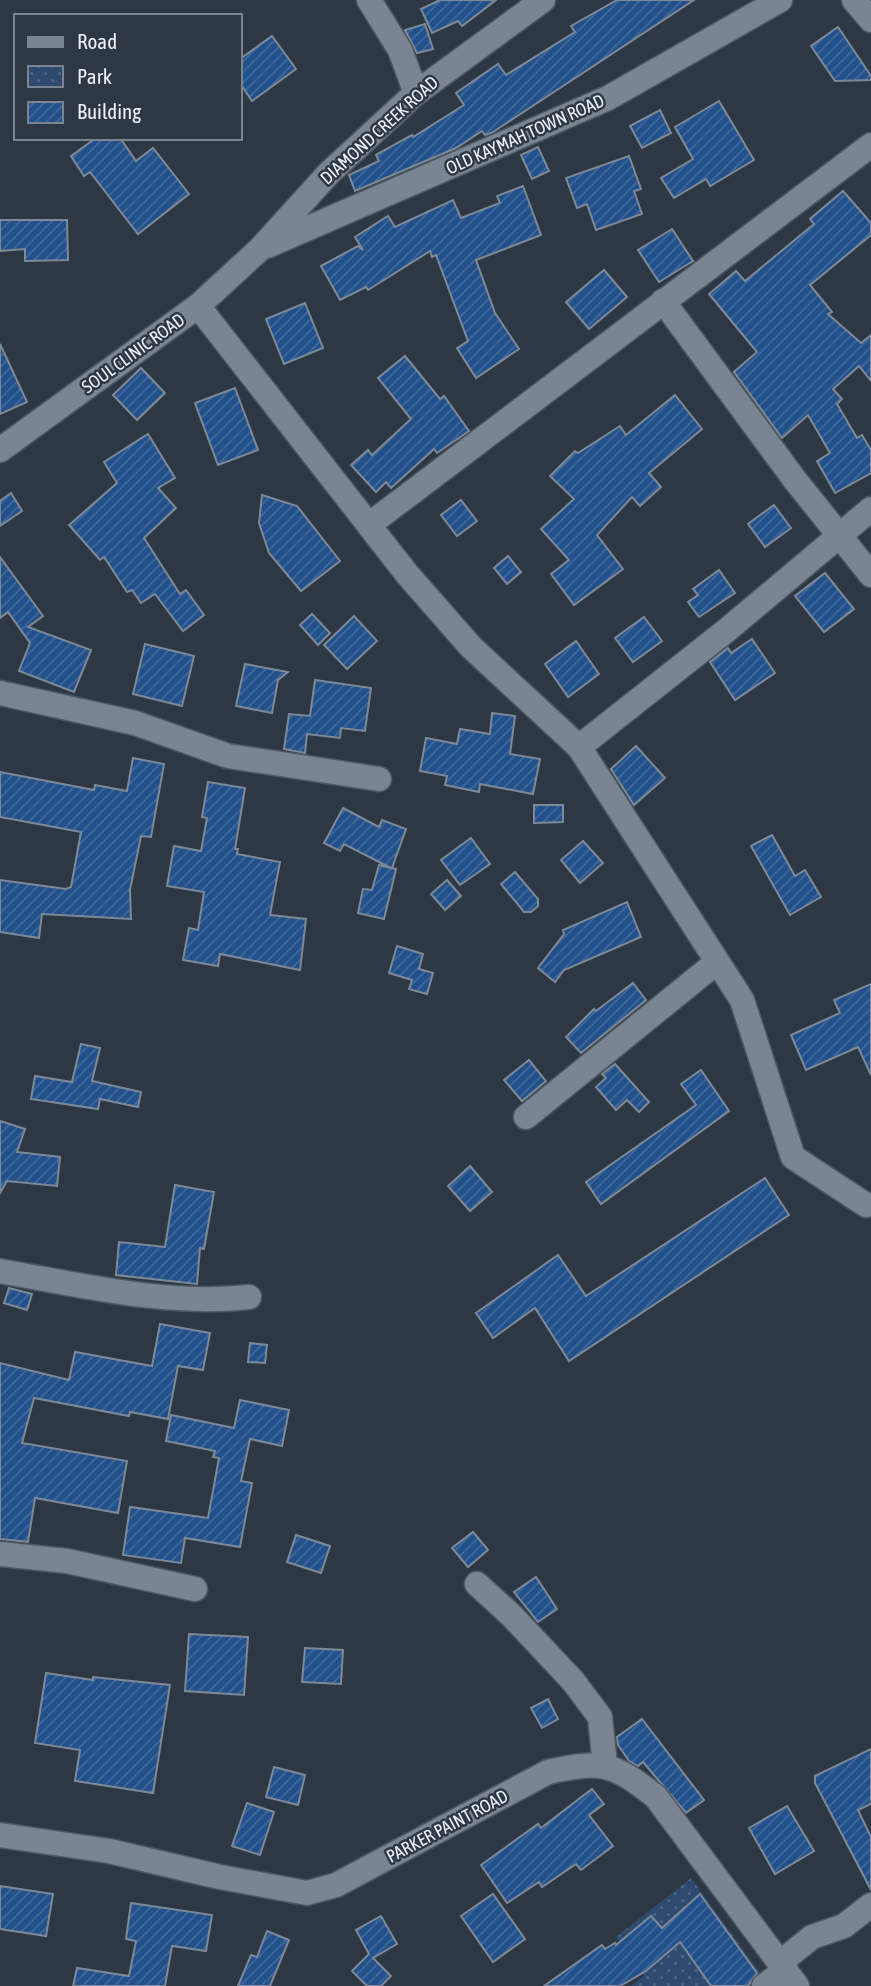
<svg xmlns="http://www.w3.org/2000/svg" width="871" height="1986" font-family="'Asap Condensed',sans-serif">
	<defs>
		<pattern id="park-dots" width="8" height="8" patternUnits="userSpaceOnUse" patternTransform="scale(1.75)"><rect width="8" height="8" fill="#2f4a6f"/><path d="M2 2h.1M6 6h.1" fill="none" stroke="#4d6584" stroke-width="1.8" stroke-linecap="round"/></pattern>
		<pattern id="building-hatch" width="6" height="6" patternUnits="userSpaceOnUse" patternTransform="scale(1.75)"><rect width="6" height="6" fill="#22508a"/><path d="M-1 1l2-2M0 6l6-6M5 7l2-2" fill="none" stroke="#426a9b"/></pattern>
	</defs>
	<rect width="100%" height="100%" fill="#2e3845"/>
	<!-- park -->
	<path fill="url(#park-dots)" d="M691,1878L764,1978L754,1986H631L644,1976L616,1937Z"/>
	<!-- building -->
	<g fill="url(#building-hatch)" stroke="#7e8998" stroke-width="2">
		<path d="M440,0H496L462,26L458,21L432,33L421,9Z"/>
		<path d="M617,0H694L493,132L485,135L482,131L456,148L355,191L349,175L379,161L376,155L412,135L413,137L464,105L456,93L498,64L506,75L575,32L571,26Z"/>
		<path d="M425,24L433,49L417,53L405,30Z"/>
		<path d="M838,27L871,76V80L835,81L811,46Z"/>
		<path d="M272,36L296,69L252,101L240,83V59Z"/>
		<path d="M719,101L754,160L710,186L706,179L674,198L661,178L693,159L675,127Z"/>
		<path d="M660,110L671,133L642,148L630,126Z"/>
		<path d="M96,138H120L136,161L153,148L189,194L138,234L90,172L84,176L71,156Z"/>
		<path d="M538,147L549,171L532,179L521,155Z"/>
		<path d="M629,156L641,189L634,191L642,214L596,230L587,204L577,208L566,178Z"/>
		<path d="M523,186L541,235L476,260L495,313L519,349L476,378L457,348L468,341L436,255L432,257L430,251L368,290L366,287L340,300L321,266L358,246L363,250L355,237L388,216L395,227L453,200L461,218L500,203L497,196Z"/>
		<path d="M843,191L871,223V235L810,285L832,312L828,314L861,343L871,335V381L859,366L833,389L842,399L837,404L857,438L862,435L871,450V473L835,493L817,461L830,453L808,415L782,438L734,372L757,352L709,294L736,271L745,281L814,224L810,219Z"/>
		<path d="M0,220H67L68,260L25,261V249L0,251Z"/>
		<path d="M672,229L693,261L659,282L638,250Z"/>
		<path d="M604,270L627,297L589,329L566,302Z"/>
		<path d="M305,303L323,348L284,364L266,319Z"/>
		<path d="M0,344L27,402L0,414Z"/>
		<path d="M405,356L440,399L444,396L469,431L437,453L434,449L391,488L386,482L376,492L351,465L368,450L372,455L411,419L378,378Z"/>
		<path d="M141,368L165,393L137,420L113,395Z"/>
		<path d="M235,388L258,450L218,465L195,403Z"/>
		<path d="M675,395L702,429L649,473L661,487L640,506L632,497L597,535L623,569L574,605L551,574L569,560L541,529L574,499L550,476L575,451L578,453L620,426L626,435Z"/>
		<path d="M148,434L175,478L158,488L176,508L144,538L180,594L186,590L204,615L183,631L155,594L141,603L132,590L127,592L104,557L100,560L69,525L117,483L104,462Z"/>
		<path d="M11,493L22,511L0,526V501Z"/>
		<path d="M262,495L297,506L340,561L301,591L269,553L259,523Z"/>
		<path d="M461,500L477,521L457,536L441,515Z"/>
		<path d="M774,505L791,528L765,547L748,524Z"/>
		<path d="M508,556L521,572L507,584L494,568Z"/>
		<path d="M0,557L43,616L28,627L91,650L74,692L19,671L30,643L8,612L0,618Z"/>
		<path d="M719,570L735,593L699,617L688,602L698,595L693,589Z"/>
		<path d="M825,573L854,609L824,632L795,596Z"/>
		<path d="M312,614L330,633L318,645L300,625Z"/>
		<path d="M354,616L377,641L347,669L324,645Z"/>
		<path d="M644,617L662,641L633,662L615,638Z"/>
		<path d="M752,639L775,673L735,700L710,662L728,648L731,653Z"/>
		<path d="M576,641L599,674L568,697L545,664Z"/>
		<path d="M145,644L194,656L182,706L133,694Z"/>
		<path d="M245,664L288,672L278,680L272,713L236,706Z"/>
		<path d="M315,680L371,688L365,731L341,728L340,738L307,734L305,753L284,749L289,714L310,716Z"/>
		<path d="M492,713L515,716L510,754L540,759L533,794L480,784L479,792L445,785L447,776L420,771L426,738L457,744L460,729L490,734Z"/>
		<path d="M636,746L665,778L634,805L611,769Z"/>
		<path d="M133,758L164,764L151,837L141,836L130,890L131,919L42,914L39,938L0,932V880L66,889L71,887L81,832L0,817V772L94,790L95,785L127,791Z"/>
		<path d="M208,782L245,788L235,849H238L237,854L280,862L270,915L306,919L300,970L220,954L218,966L183,960L189,928L198,930L204,892L167,886L174,846L201,851L207,818L202,817Z"/>
		<path d="M534,805H563V822L534,823Z"/>
		<path d="M343,808L379,827L382,820L406,829L392,868L396,869L384,919L358,913L363,889L372,890L379,865L391,868L344,844L340,851L324,843Z"/>
		<path d="M772,835L795,876L805,870L821,897L790,915L751,846Z"/>
		<path d="M471,838L490,864L460,885L441,860Z"/>
		<path d="M583,841L603,863L580,883L561,860Z"/>
		<path d="M515,872L538,899V906L531,912H524L501,884Z"/>
		<path d="M447,880L461,896L445,910L431,894Z"/>
		<path d="M627,902L641,937L564,970L555,982L538,968L564,934L563,930Z"/>
		<path d="M397,946L423,954L419,969L433,973L427,994L409,989L412,980L389,973Z"/>
		<path d="M633,983L646,1000L581,1053L566,1037L594,1009L596,1011Z"/>
		<path d="M871,984V1075L858,1047L806,1070L791,1035L840,1013L834,1000Z"/>
		<path d="M81,1044L100,1048L92,1081L141,1092L138,1107L100,1099L98,1109L31,1099L35,1076L72,1082Z"/>
		<path d="M529,1060L546,1081L522,1101L504,1080Z"/>
		<path d="M615,1064L649,1102L639,1112L627,1100L616,1110L596,1087L606,1078L602,1074Z"/>
		<path d="M701,1070L729,1111L601,1204L586,1182L696,1105L681,1084Z"/>
		<path d="M0,1121L25,1129L17,1152L60,1157L57,1186L7,1181L0,1193Z"/>
		<path d="M470,1166L492,1192L470,1211L448,1186Z"/>
		<path d="M765,1178L789,1215L569,1361L535,1308L493,1338L476,1313L558,1255L586,1296Z"/>
		<path d="M175,1185L214,1192L204,1249L200,1248L197,1284L116,1275L119,1242L165,1247Z"/>
		<path d="M9,1288L32,1294L27,1310L4,1303Z"/>
		<path d="M160,1324L210,1333L203,1370L178,1366L168,1419L130,1412L129,1416L34,1398L22,1443L127,1461L118,1513L35,1498L28,1542L0,1539V1363L69,1380L75,1352L152,1366Z"/>
		<path d="M250,1343L267,1345L265,1363L248,1362Z"/>
		<path d="M240,1400L289,1410L282,1446L250,1439L241,1481L252,1483L240,1547L185,1538L181,1563L123,1555L130,1507L208,1518L219,1458L213,1457L215,1451L166,1441L171,1415L234,1428Z"/>
		<path d="M473,1532L488,1550L468,1567L452,1548Z"/>
		<path d="M296,1535L330,1546L321,1573L287,1562Z"/>
		<path d="M536,1577L557,1609L538,1622L514,1592Z"/>
		<path d="M189,1634L248,1637L244,1695L185,1691Z"/>
		<path d="M305,1648L343,1650L341,1684L302,1682Z"/>
		<path d="M46,1673L93,1680V1677L170,1685L153,1793L75,1781L80,1750L35,1743Z"/>
		<path d="M548,1699L558,1719L542,1728L531,1708Z"/>
		<path d="M642,1719L704,1800L686,1813L643,1762L638,1766L629,1761L618,1745L617,1737Z"/>
		<path d="M871,1749V1804L858,1810L871,1837V1890L815,1783V1776Z"/>
		<path d="M274,1767L305,1775L298,1805L266,1797Z"/>
		<path d="M592,1789L604,1804L589,1815L613,1846L581,1870L576,1864L542,1887L539,1882L507,1903L481,1865L538,1824L541,1828Z"/>
		<path d="M247,1803L274,1812L260,1855L232,1846Z"/>
		<path d="M787,1806L814,1851L775,1874L749,1828Z"/>
		<path d="M0,1886L53,1894L46,1936L0,1929Z"/>
		<path d="M493,1894L525,1939L493,1962L461,1916Z"/>
		<path d="M700,1894L757,1973L748,1986H711L680,1942L646,1971L620,1986H544L602,1945L605,1949L615,1943L616,1945L651,1916L662,1928Z"/>
		<path d="M131,1903L212,1915L206,1951L172,1946L165,1986H73L77,1968L129,1976L136,1941L126,1939Z"/>
		<path d="M381,1916L397,1944L373,1958L391,1976L381,1986H367L352,1971L369,1954L356,1930Z"/>
		<path d="M267,1931L289,1940L270,1986H238L251,1955L257,1957Z"/>
	</g>
	<g fill="none" stroke-linecap="round" stroke-linejoin="round">
		<defs>
			<g id="minor">
				<path d="M369,0L400,50L416,93"/>
				<path d="M854,0L871,20"/>
				<path d="M267,246L608,98L780,0"/>
				<path d="M663,301L795,480L871,575"/>
				<path d="M198,306L407,574L471,647L579,747L742,1000L793,1157L866,1205"/>
				<path d="M0,450L198,306L260,249L329,173L416,93L543,0"/>
				<path d="M370,524L871,145"/>
				<path d="M0,693L135,723L228,756L379,779"/>
				<path d="M579,747L727,630L871,509"/>
				<path d="M526,1117L717,962"/>
				<path d="M0,1271C81,1285 167,1306 249,1297"/>
				<path d="M0,1554L67,1561L195,1589"/>
				<path d="M477,1584L512,1616L573,1681L600,1717L605,1765"/>
				<path d="M0,1835L109,1851L220,1877L307,1893L336,1885L548,1772C602,1760 613,1763 656,1797L797,1986"/>
				<path d="M781,1962L812,1937L844,1926L871,1905"/>
				<path d="M764,1986L786,1970"/>
			</g>
		</defs>
		<!-- minor casing -->
		<use href="#minor" stroke="#4e5661" stroke-width="27"/>
		<!-- minor -->
		<use href="#minor" stroke="#7a8594" stroke-width="24"/>
	</g>
	<g text-anchor="middle" dominant-baseline="central" stroke-width="5" stroke-linejoin="round" paint-order="stroke">
		<!-- street labels -->
		<g font-size="18" fill="#eef4fc" stroke="#2e3845">
			<text transform="translate(379 130) rotate(-42)">DIAMOND CREEK ROAD</text>
			<text transform="translate(525 134) rotate(-24)">OLD KAYMAH TOWN ROAD</text>
			<text transform="translate(133 353) rotate(-36)">SOUL CLINIC ROAD</text>
			<text transform="translate(447 1826) rotate(-28)">PARKER PAINT ROAD</text>
		</g>
	</g>
	<!-- legend -->
	<rect x="14" y="14" width="228" height="126" fill="#2e3845" stroke="#7b838e" stroke-width="2"/>
	<rect x="28" y="37" width="35" height="10" fill="#7a8594" stroke="#7b838e" stroke-width="2"/>
	<text x="77" y="49" font-size="21" fill="#eef4fc">Road</text>
	<rect x="28" y="66" width="35" height="21" fill="url(#park-dots)" stroke="#7b838e" stroke-width="2"/>
	<text x="77" y="84" font-size="21" fill="#eef4fc">Park</text>
	<rect x="28" y="102" width="35" height="21" fill="url(#building-hatch)" stroke="#7b838e" stroke-width="2"/>
	<text x="77" y="119" font-size="21" fill="#eef4fc">Building</text>
</svg>
